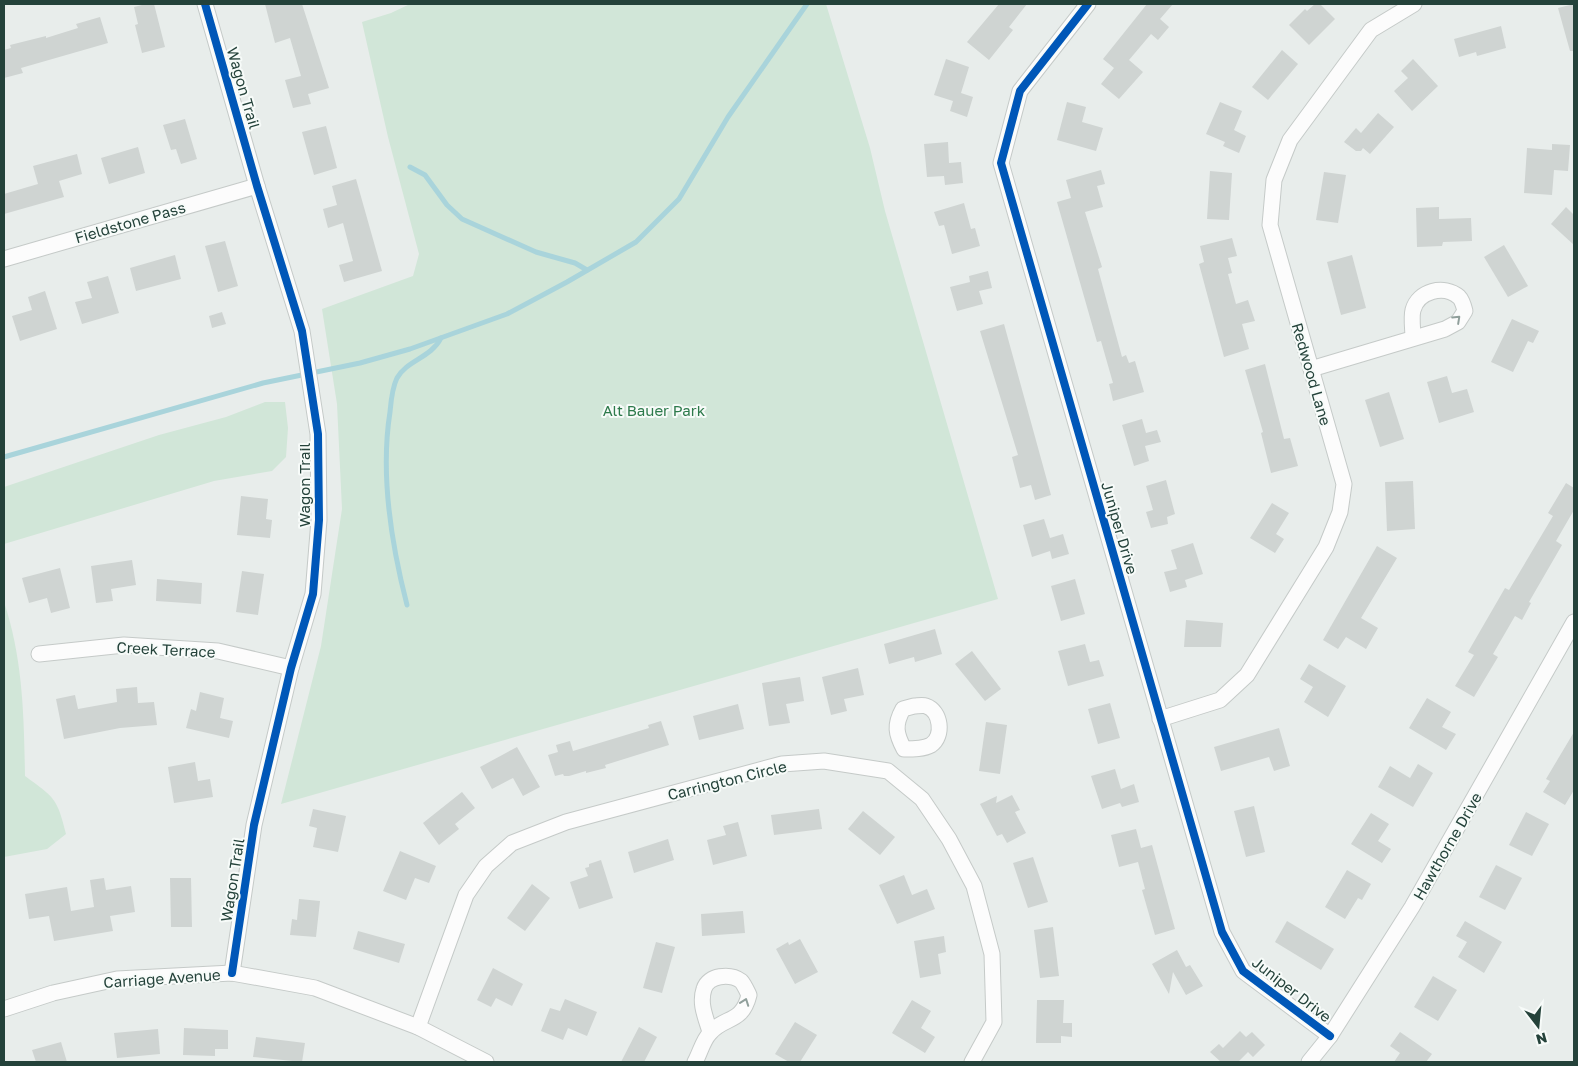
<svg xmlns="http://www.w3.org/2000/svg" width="1578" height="1066" font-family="'Golos Text',sans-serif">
	<rect width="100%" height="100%" fill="#e8edeb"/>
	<!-- green -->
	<g fill="#d1e6d8">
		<path d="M410,4H826L870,148L885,211L998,599L281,804L321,646L342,509L337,404L322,309L413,276L419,254L388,137L362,22L391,13Z"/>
		<path d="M265,402H285L288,428L286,457L272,471L214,481L4,544V487L159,435L226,417Z"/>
		<path d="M4,602C23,659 24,716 25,776C55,798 57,798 66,834L47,849L4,857Z"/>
	</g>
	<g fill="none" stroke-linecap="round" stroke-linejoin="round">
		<!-- stream -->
		<g stroke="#a9d4db" stroke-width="5">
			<path d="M410,167L425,175L447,205L462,219L536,252L575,263L587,270"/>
			<path d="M4,457L263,383L360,363L410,349L507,314L567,282L636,242L679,199L728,117L807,4"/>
			<path d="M407,605C391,543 380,475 390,412C391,401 392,388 397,378C407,360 431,358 441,338"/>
		</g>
	</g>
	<!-- building -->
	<g fill="#cfd4d2">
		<path d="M146,4H154L165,47L142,53L135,25L138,24L134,7Z"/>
		<path d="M265,4H302L329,88L308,94L311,104L293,108L285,80L301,76L290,38L275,43Z"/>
		<path d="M999,4H1027L1009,27L1013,30L989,60L967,42Z"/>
		<path d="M1147,4H1173L1160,19L1169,27L1158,40L1151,34L1129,60L1143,72L1119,99L1101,84L1114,68L1103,59Z"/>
		<path d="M1315,4H1320L1335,19L1309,45L1289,25L1305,9L1307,11Z"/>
		<path d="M1574,4V51H1570L1558,8Z"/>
		<path d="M100,17L108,43L21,68L23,73L4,78V50L11,48L10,45L46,36V38L78,28L76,24Z"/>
		<path d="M1501,26L1506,48L1477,56L1476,52L1459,57L1454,39Z"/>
		<path d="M1282,50L1298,64L1268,100L1252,87Z"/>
		<path d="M946,59L969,67L961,93L973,97L967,117L950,111L953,101L934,95Z"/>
		<path d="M1413,59L1438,86L1412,111L1394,91L1408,78L1401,71Z"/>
		<path d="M1067,102L1086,107L1082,122L1103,128L1096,151L1057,140Z"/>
		<path d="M1220,102L1242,111L1234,130L1246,136L1239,153L1223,146L1225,142L1206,134Z"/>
		<path d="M1378,113L1394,127L1370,154L1363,148L1361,151H1356L1344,142L1356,128L1361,133Z"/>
		<path d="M185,119L197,159L181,164L176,149L171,150L163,125Z"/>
		<path d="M326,126L337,168L314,175L302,132Z"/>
		<path d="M948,142L949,163L961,162L963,183L945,185L944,176L927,177L924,144Z"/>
		<path d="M1552,144L1570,145L1568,171L1554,170L1552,195L1524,193L1527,148L1552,150Z"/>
		<path d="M138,147L145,173L109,184L101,158Z"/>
		<path d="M77,154L82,174L59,181L64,197L4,214V194L38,184L33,166Z"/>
		<path d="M1101,170L1105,184L1097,186L1103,207L1085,212L1102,267L1098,269L1122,357L1126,355L1129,363L1135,361L1144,392L1113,401L1109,384L1113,383L1101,341L1097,342L1057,202L1071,198L1066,180Z"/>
		<path d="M1210,171L1232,173L1229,220L1207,219Z"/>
		<path d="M1324,172L1346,175L1338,223L1316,220Z"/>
		<path d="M356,179L382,271L344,282L339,265L353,261L343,223L328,228L323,209L337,205L332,186Z"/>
		<path d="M964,203L971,229L975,228L980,246L952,254L944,225L939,226L934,212Z"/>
		<path d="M1439,207V219L1471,218L1472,241L1443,242L1442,246L1417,247L1416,208Z"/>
		<path d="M1566,207L1574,215V245L1551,224Z"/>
		<path d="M1232,238L1237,256L1228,258L1232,273L1228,274L1236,304L1248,300L1255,321L1242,324L1249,349L1224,357L1199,264L1204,262L1200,246Z"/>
		<path d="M225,241L238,286L218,292L205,246Z"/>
		<path d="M1504,245L1528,286L1508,297L1484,257Z"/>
		<path d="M175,255L181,279L136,291L130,268Z"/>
		<path d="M1352,255L1366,308L1341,315L1327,262Z"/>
		<path d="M988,271L992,288L979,291L983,304L957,311L950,287L970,282L969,276Z"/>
		<path d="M108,276L119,313L82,324L75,302L92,298L87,282Z"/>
		<path d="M45,291L57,329L20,341L12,316L32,310L28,297Z"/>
		<path d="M222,312L226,324L212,328L209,316Z"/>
		<path d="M1512,319L1539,331L1533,343L1528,341L1513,372L1491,362Z"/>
		<path d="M1004,324L1051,495L1035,500L1031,485L1020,488L1012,457L1018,455L980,331Z"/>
		<path d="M1265,364L1284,439L1290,438L1298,466L1271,473L1261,433L1263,432L1245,370Z"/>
		<path d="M1447,376L1452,393L1467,389L1474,412L1439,423L1427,382Z"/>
		<path d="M1389,392L1404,439L1380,447L1365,400Z"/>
		<path d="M1142,419L1146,433L1157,430L1161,442L1145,446L1149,461L1134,466L1122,425Z"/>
		<path d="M1166,480L1175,514L1167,517L1168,524L1151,528L1146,512L1153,510L1146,486Z"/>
		<path d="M1413,481L1415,529L1387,531L1385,482Z"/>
		<path d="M1566,483L1574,488V510L1556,541L1562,545L1529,602L1531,603L1522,620L1515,616L1493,654L1498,657L1474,697L1455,686L1474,655L1468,652L1505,588L1509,590L1553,516L1548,513Z"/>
		<path d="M241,496L268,499L266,519L272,520L270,538L237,535Z"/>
		<path d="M1272,503L1289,513L1276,534L1284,539L1275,553L1250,538Z"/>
		<path d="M1044,519L1050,538L1063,534L1069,554L1052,559L1050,551L1032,557L1023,525Z"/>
		<path d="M1193,543L1203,574L1185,580L1187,587L1170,592L1164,572L1177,569L1171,550Z"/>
		<path d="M1377,546L1397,558L1361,618L1378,628L1366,649L1346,637L1338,649L1323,640Z"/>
		<path d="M132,560L136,585L111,589L113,601L96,603L91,566Z"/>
		<path d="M60,568L70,608L51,613L47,598L29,603L22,578Z"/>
		<path d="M242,571L264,574L258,615L236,612Z"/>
		<path d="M157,579L202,583L201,604L156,601Z"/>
		<path d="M1075,579L1085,614L1061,621L1051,586Z"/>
		<path d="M1186,620L1223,623L1221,647H1184Z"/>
		<path d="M935,629L942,654L915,662L914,657L889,664L884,644Z"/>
		<path d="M1085,644L1090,662L1099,660L1104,676L1068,686L1058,651Z"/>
		<path d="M972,651L1001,689L985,701L955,664Z"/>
		<path d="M1309,664L1346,686L1328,717L1304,702L1313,687L1300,679Z"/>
		<path d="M858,668L864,695L844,699L847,711L831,715L822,677Z"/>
		<path d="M800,677L804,701L786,704L790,723L769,726L762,683Z"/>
		<path d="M137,687L138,703L154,702L157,725L120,728L64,739L56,699L75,695L78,709L117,702L116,689Z"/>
		<path d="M200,692L224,698L220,718L233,721L229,738L186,728L191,709L196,711Z"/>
		<path d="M1427,698L1451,712L1442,727L1456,734L1446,750L1409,728Z"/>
		<path d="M1110,703L1120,738L1098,744L1088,709Z"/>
		<path d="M738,704L744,729L699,740L693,716Z"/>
		<path d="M661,721L669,745L605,765L606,768L586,773V771L569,776H564L563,774L555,776L548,755L558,752L556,745L570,741L573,751L649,728L648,725Z"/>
		<path d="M986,722L1007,725L1000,774L979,771Z"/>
		<path d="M1279,728L1290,766L1274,771L1269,757L1221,771L1214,747Z"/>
		<path d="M1574,732V790L1565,805L1543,792L1550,781L1546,779Z"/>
		<path d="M517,747L540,787L523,796L513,778L492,789L480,767Z"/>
		<path d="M195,762L198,781L210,779L213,797L174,803L168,767Z"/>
		<path d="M1418,764L1433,773L1413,807L1378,787L1390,766L1410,778Z"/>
		<path d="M1115,769L1121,789L1134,784L1139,802L1122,807L1120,803L1102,809L1091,776Z"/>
		<path d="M462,792L475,808L455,824L459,829L439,845L423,823Z"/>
		<path d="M1012,795L1020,810L1015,812L1026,833L1007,843L1002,834L997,836L980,804L997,796L996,803Z"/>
		<path d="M1254,806L1265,852L1246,857L1234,811Z"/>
		<path d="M313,809L346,816L338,852L313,847L317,828L309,826Z"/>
		<path d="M819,809L822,829L774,835L771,815Z"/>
		<path d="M863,811L895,837L880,855L848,829Z"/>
		<path d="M1526,812L1549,824L1532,856L1509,845Z"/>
		<path d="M1371,813L1389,824L1378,841L1391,849L1382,863L1351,844Z"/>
		<path d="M738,822L747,856L713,865L707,840L726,835L723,826Z"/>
		<path d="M1136,829L1141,848L1152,845L1175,929L1155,935L1142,890L1145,889L1138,862L1119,867L1111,835Z"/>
		<path d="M668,839L674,860L634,873L628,852Z"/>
		<path d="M400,851L436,866L429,883L415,878L406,900L383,891Z"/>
		<path d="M1033,857L1048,902L1028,908L1013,863Z"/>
		<path d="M601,860L613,898L579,909L570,882L588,876L585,868L589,867V864Z"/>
		<path d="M1496,865L1522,878L1505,910L1479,897Z"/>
		<path d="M1347,870L1371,884L1362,900L1358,898L1345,919L1325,907Z"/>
		<path d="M904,875L912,895L927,889L935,909L897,924L879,885Z"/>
		<path d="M104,878L106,890L131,886L135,912L110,916L113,931L54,941L49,916L29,919L25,894L67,887L71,911L94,907L90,880Z"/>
		<path d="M170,878H191L192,927H171Z"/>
		<path d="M532,884L550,898L525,931L507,918Z"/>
		<path d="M299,899L320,901L316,937L290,935L292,919L297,920Z"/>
		<path d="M743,911L745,933L702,936L701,914Z"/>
		<path d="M1287,921L1334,949L1321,970L1275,942Z"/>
		<path d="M1465,921L1502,942L1484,973L1458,957L1467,942L1456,936Z"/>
		<path d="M1053,927L1059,976L1040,978L1034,930Z"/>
		<path d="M358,931L405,944L399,963L353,949Z"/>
		<path d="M944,936L946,952L938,954L941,974L920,978L914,941Z"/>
		<path d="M800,939L818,972L795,984L776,949L788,942L789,945Z"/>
		<path d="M656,942L675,947L662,993L643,988Z"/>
		<path d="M1177,950L1186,967L1190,965L1203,986L1186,995L1173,972L1169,994L1152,964Z"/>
		<path d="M493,968L523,984L512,1006L496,998L491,1007L477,1000Z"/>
		<path d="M1433,976L1457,990L1438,1021L1414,1007Z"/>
		<path d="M565,999L597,1012L587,1036L568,1028L563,1040L541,1031L550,1008L560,1011Z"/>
		<path d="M912,1000L931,1011L921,1028L935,1037L925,1053L892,1033Z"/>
		<path d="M1037,1000H1064L1063,1023H1072V1037L1061,1036V1043H1036Z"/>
		<path d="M795,1022L817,1035L800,1062H789L775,1054Z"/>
		<path d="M639,1027L657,1037L644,1062H621Z"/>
		<path d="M184,1028L228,1030V1049H215V1056L183,1055Z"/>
		<path d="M158,1029L160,1054L117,1058L114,1033Z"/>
		<path d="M1240,1031L1246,1037L1252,1032L1265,1045L1253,1057L1248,1052L1238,1062H1221L1210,1052L1219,1044L1223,1048Z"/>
		<path d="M1400,1032L1432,1054L1426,1062H1394L1400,1053L1390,1046Z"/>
		<path d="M256,1037L305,1043L302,1062L253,1057Z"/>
		<path d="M61,1042L67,1062H36L32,1050Z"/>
	</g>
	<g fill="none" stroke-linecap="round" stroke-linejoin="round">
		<defs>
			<g id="street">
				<path d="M205,4L257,186L302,331L318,434L319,520L313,594L291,668L254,825L232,973"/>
				<path d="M1088,4L1020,91L1001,163L1222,932L1243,971L1330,1036"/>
				<path d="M4,259L257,186"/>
				<path d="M1311,369L1445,329L1458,322L1465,311C1464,307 1462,300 1459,297C1444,284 1418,291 1413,310C1411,318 1413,330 1413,338"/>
				<path d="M39,654L124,645L218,651L291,668"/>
				<path d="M914,706C917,706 923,705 926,706C941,711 944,736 931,745C924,749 913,749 904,749C896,734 894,725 903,709Z"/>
				<path d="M1160,719L1220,700L1247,675L1326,547L1340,512L1344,484L1270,225L1274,180L1290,140L1371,30L1414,4"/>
				<path d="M4,1009L53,993L117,979L232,973L315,988L418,1027L486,1062"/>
				<path d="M418,1027L466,895L486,866L512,843L566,822L782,764L824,761L888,771L922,799L949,839L974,886L992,954L994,1022L972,1062"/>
				<path d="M695,1062C700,1053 703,1040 710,1033C724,1016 742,1024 749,995C747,991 744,984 741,981C730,973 708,975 704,989C699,1004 706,1018 710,1032"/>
				<path d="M1309,1062L1330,1036L1412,907L1574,622"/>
			</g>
		</defs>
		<!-- street casing -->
		<use href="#street" stroke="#c5cac8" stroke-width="17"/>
		<!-- street -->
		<use href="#street" stroke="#fcfcfc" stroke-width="15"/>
		<defs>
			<g id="cycleway">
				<path d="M205,4L257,186L302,331L318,434L319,520L313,594L291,668L254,825L232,973"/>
				<path d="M1088,4L1020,91L1001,163L1222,932L1243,971L1330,1036"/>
			</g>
		</defs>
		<!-- cycleway casing -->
		<use href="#cycleway" stroke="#f7fbf9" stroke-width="11"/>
		<!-- cycleway -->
		<use href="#cycleway" stroke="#0057b8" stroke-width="8"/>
	</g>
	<!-- one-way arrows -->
	<defs><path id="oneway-chevron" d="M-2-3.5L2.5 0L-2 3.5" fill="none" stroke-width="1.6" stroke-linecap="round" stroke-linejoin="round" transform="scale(1.25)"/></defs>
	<g stroke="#909f9b">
		<use href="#oneway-chevron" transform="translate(1457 319) rotate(-43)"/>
		<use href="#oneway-chevron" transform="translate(745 1002) rotate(-70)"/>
	</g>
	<g text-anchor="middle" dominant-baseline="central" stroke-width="4" stroke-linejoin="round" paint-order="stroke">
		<!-- street labels -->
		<g font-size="15" fill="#24423a" stroke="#f7fbf9">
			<text transform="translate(244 88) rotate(74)">Wagon Trail</text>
			<text transform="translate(130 222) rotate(-16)">Fieldstone Pass</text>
			<text transform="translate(1312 374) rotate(74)">Redwood Lane</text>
			<text transform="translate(304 485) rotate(-90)">Wagon Trail</text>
			<text transform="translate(1120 528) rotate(74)">Juniper Drive</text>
			<text transform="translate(166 649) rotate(3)">Creek Terrace</text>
			<text transform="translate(727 780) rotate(-14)">Carrington Circle</text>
			<text transform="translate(1447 846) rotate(-60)">Hawthorne Drive</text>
			<text transform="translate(232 880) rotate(-81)">Wagon Trail</text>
			<text transform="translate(162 978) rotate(-4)">Carriage Avenue</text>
			<text transform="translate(1292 989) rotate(38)">Juniper Drive</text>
		</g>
		<!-- park labels -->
		<g font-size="15" fill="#2d7a4b" stroke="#f7fbf9">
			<text x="654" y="410">Alt Bauer Park</text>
		</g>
	</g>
	<!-- border -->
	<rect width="1578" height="1066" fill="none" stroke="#24423a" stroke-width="10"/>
	<!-- north arrow -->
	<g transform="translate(1538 1026) rotate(164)" stroke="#f7fbf9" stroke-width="4" paint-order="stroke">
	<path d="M0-4L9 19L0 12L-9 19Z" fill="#24423a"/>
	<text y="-8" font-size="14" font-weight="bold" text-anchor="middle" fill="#24423a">N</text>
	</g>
</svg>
